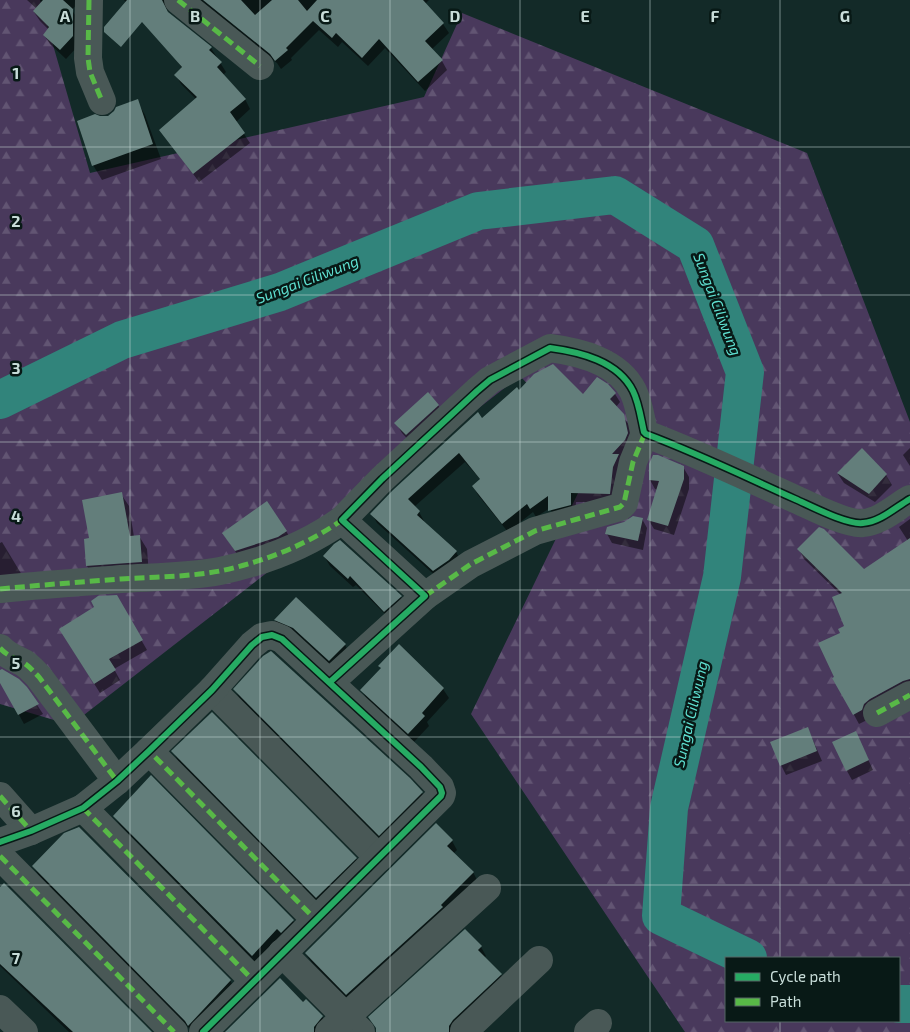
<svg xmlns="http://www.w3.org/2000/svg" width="910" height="1032" font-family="'Exo 2',sans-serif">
	<defs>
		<pattern id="forest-firs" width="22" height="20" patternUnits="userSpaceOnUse" patternTransform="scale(1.25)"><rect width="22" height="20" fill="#49395c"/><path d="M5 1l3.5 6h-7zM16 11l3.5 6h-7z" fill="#625573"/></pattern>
	</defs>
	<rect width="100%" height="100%" fill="#132a28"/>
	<!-- forest -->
	<path fill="url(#forest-firs)" fill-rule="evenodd" d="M0,0H40L90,173L424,97L462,13L807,153L910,422V1032H685L471,714L596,456L520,376L71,725L0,704ZM726,958H899V1021H726Z"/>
	<!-- shadow -->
	<g fill="#0007">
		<path d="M27,0H78L79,2L72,10L78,20V46L66,59L50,44L44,35L49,30L40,21L34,12L37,9Z"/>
		<path d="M124,0H171L167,7L168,14L211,48L226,72L223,75L245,99L250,109L236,122L250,143L199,182L161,130L196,99L181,84L176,75L182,68L174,56L176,54Z"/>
		<path d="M198,0H429L425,4L443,24L449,33L432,49L442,61L447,70L425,91L385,48L368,66L342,42L338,47L319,30L291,58L292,60L281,69L277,63Z"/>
		<path d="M137,101L145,115L161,159L102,180L93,165L108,117Z"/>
		<path d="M519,391L583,396L615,394L620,402L616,407L629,425L633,443L615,502H576L575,513L555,519L550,508L536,517L533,512L508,532L478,495L473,486L481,480L465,462L414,507L419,512L424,521L423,522L456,552L461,561L439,579L377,523L372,514L482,419Z"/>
		<path d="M438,405L444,415L412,444L402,433L396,423Z"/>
		<path d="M910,448V466L903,455Z"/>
		<path d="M862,450L886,475L892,485L875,502L844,483L838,474Z"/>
		<path d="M683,467L689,477V489L674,535L654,529L648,519L658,490L655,489L650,480Z"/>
		<path d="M121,494L129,506L134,537L139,536L147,549L149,575L94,578L87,566L90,540Z"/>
		<path d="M642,519L647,528L643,550L612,543L607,534Z"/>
		<path d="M910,519V685L867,720L859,724L834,678L836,677L841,634L845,627L841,595L804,559L799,549L863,570L908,541L899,527Z"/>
		<path d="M286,531L292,541L241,560L223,533Z"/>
		<path d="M2,542L25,580L0,589V543Z"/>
		<path d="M324,556L401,597L406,606L391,620L356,585L353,587L330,566Z"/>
		<path d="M116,596L147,650L114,669L120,680L100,693L66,639Z"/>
		<path d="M275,620L345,645L353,659L338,675L283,634Z"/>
		<path d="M380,667L443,689L449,698L427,722L429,726L414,742L367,700L362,690L382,669Z"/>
		<path d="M0,672L26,688L43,714L24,724L0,680Z"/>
		<path d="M235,690L422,793L427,802L385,844L240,699Z"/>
		<path d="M808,729L822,761L786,775L781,765Z"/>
		<path d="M860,742L873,770L852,780L847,771Z"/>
		<path d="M173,751L356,858L361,868L322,906L178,761Z"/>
		<path d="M114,816L293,921L298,930L258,965L120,825Z"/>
		<path d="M452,841L457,850L453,854L473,872L478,882L352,1004L312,963L306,954Z"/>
		<path d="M33,866L230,980L235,990L193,1032L39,876Z"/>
		<path d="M0,889L150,1032H69L0,966Z"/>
		<path d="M481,947L486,956L484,958L501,975L506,984L457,1032H377Z"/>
		<path d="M303,1003L322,1017L328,1027L323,1032H227Z"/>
	</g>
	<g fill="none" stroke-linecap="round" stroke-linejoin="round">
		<!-- river -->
		<g stroke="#31847b" stroke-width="38">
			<path d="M0,400L122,340L280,292L478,211L615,195L695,245L745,372L722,577L669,808L661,916L748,958"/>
			<path d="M899,1004H910"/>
		</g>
	</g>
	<!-- building -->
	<g fill="#637e7b">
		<path d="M43,0H63L73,9V36L60,50L43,35L49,27L33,11Z"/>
		<path d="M127,0H162L168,12L212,47L209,50L222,62L217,67L246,99L230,112L245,133L193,174L159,130L197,97L174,75L182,67L142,22L121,47L104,32V27Z"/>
		<path d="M203,0H241L255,15L272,0H298L307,11L317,0H423L444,23L425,41L443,60L418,82L379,39L362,58L336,33L332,38L313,21L286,48L288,50L275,61L270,54Z"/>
		<path d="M138,99L153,144L92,166L77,121L95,114L100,116H108L114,111L116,107Z"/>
		<path d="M553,364L583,394L597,377L608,384L616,393L610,399L624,414L628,433L625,440L612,454H619L613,467L610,494L571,493V505L548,511V496L530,509L527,504L502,524L472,486L480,479L459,453L408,499L420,511L417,515L457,551L449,560L433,571L370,514L393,490L478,412L482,418L517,387L519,390L534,374Z"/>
		<path d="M428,392L439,405L406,435L394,423Z"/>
		<path d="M862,448L887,474L869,494L837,473Z"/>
		<path d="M653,455H658L684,466V479L668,526L647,520L659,481L649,480V464Z"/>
		<path d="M122,492L130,536L140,535L142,562L86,566L84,539L89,538L82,500Z"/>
		<path d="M267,501L287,531L278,537L235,551L222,533Z"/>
		<path d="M633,516L643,518L638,541L605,534L607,527L624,522Z"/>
		<path d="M819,527L824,529L864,569L910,538V679L903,681L870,699L864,704L862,710L853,715L832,678L834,677L818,643L840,633L838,629L844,626L832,597L842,593L797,549Z"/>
		<path d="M340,540L402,596L384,612L350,576L348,579L323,556L334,544Z"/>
		<path d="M117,595L143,640L109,659L116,670L94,684L59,629L94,607L91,601L98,596Z"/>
		<path d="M296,597L346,644L329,661L293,628L274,620Z"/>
		<path d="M399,644L444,688L422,713L425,716L408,734L360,690L381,668L378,666Z"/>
		<path d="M271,651L410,778L423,792L379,836L233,689L263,656Z"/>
		<path d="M2,669L19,679L27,687L39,704L18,715L0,683V670Z"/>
		<path d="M212,712L357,858L316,898L171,751Z"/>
		<path d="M808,727L817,751L780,766L770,742Z"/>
		<path d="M856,731L869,760L846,771L832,742Z"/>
		<path d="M151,775L294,920L281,933L277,929L252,956L113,816Z"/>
		<path d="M436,823L453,840L447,846L474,872L441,905L443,907L346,995L305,953Z"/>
		<path d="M79,827L231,980L188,1026L185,1021L32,866L64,833Z"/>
		<path d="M4,883L152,1032H73L0,964V887Z"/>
		<path d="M465,929L482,946L478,950L502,974L453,1020L449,1026V1032H376V1028L368,1017Z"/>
		<path d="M280,978L303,1002L306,999L323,1016L314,1027V1032H225Z"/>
	</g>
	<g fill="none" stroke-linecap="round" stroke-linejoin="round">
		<!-- minor -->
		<g stroke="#495856" stroke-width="28">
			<path d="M89,0L88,58L90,72L102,101"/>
			<path d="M178,0L260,66"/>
			<path d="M0,589C40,585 81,582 121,579C154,577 188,577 220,571C263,562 307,545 342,520"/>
			<path d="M425,596L471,564L535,531L620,507L624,503L633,462L645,433"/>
			<path d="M0,648C7,656 15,658 24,663C30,667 34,672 39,677L117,781"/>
			<path d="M330,682L425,596L342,520L382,479L477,391L490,380L550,348C580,352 618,361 633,391C639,403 641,419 644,432L646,434C697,453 746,477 795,499C811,506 847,525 863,523C880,522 896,507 910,499"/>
			<path d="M212,690L379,858"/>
			<path d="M877,713L910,695"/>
			<path d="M149,751L316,920"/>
			<path d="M0,796L31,831"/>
			<path d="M83,808L254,981"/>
			<path d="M0,842L31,831L83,808L117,781L149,751L212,690L252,645L262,637L272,635L282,639L421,767L440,787L442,793L441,796L203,1032"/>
			<path d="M0,856L174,1032"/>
			<path d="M282,953L361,1032"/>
			<path d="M0,1009L24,1032"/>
			<path d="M464,1031L539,960"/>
			<path d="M329,1032L487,888"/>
			<path d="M588,1032L598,1023"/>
		</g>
		<!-- quiet -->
		<g stroke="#58b947" stroke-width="5" stroke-dasharray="10 5" stroke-linecap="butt">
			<path d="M89,0L88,58L90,72L102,101"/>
			<path d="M178,0L260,66"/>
			<path d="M0,589C40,585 81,582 121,579C154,577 188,577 220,571C263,562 307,545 342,520"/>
			<path d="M425,596L471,564L535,531L620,507L624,503L633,462L645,433"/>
			<path d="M0,648C7,656 15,658 24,663C30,667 34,672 39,677L117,781"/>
			<path d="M877,713L910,695"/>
			<path d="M155,757L316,920"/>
			<path d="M0,796L31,831"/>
			<path d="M83,808L254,981"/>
			<path d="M0,856L174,1032"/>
		</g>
		<defs>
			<g id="cycleway">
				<path d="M330,682L425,596L342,520L382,479L477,391L490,380L550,348C580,352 618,361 633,391C639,403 641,419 644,432L646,434C697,453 746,477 795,499C811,506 847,525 863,523C880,522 896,507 910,499"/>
				<path d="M0,842L31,831L83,808L117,781L149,751L212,690L252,645L262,637L272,635L282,639L421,767L440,787L442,793L441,796L203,1032"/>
			</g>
		</defs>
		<!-- cycleway casing -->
		<use href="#cycleway" stroke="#081916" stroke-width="9"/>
		<!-- cycleway -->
		<use href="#cycleway" stroke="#26ab63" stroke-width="6"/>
	</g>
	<!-- grid -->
	<path fill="none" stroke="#c8ddd9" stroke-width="1" stroke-opacity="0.55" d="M130,0V1032M260,0V1032M390,0V1032M520,0V1032M650,0V1032M780,0V958M0,147H910M0,295H910M0,442H910M0,590H910M0,737H910M0,885H910M780,1021V1032"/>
	<g text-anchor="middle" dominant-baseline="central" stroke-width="5" stroke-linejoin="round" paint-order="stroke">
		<!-- water labels -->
		<g font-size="15" font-style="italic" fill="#5fe0d1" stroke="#081916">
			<text transform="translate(307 279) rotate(-21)">Sungai Ciliwung</text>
			<text transform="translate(718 304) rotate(69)">Sungai Ciliwung</text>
			<text transform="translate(690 714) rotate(-77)">Sungai Ciliwung</text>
		</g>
	</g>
	<g font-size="16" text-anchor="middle" font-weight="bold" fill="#c8ddd9" stroke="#081916" stroke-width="5" stroke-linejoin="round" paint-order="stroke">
		<text x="65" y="22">A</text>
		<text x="195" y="22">B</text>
		<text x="325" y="22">C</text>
		<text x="455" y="22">D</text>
		<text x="585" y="22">E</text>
		<text x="715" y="22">F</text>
		<text x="845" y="22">G</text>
		<text x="16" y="79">1</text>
		<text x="16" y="227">2</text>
		<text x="16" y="374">3</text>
		<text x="16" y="522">4</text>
		<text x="16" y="669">5</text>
		<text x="16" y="817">6</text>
		<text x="16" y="964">7</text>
	</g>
	<!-- legend -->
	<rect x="725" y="957" width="175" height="65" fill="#081916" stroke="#556764"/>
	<rect x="735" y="973" width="25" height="8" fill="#26ab63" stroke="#556764"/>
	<text x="770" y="982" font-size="15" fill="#c8ddd9">Cycle path</text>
	<rect x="735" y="998" width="25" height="8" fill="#58b947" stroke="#556764"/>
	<text x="770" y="1007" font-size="15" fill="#c8ddd9">Path</text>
</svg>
